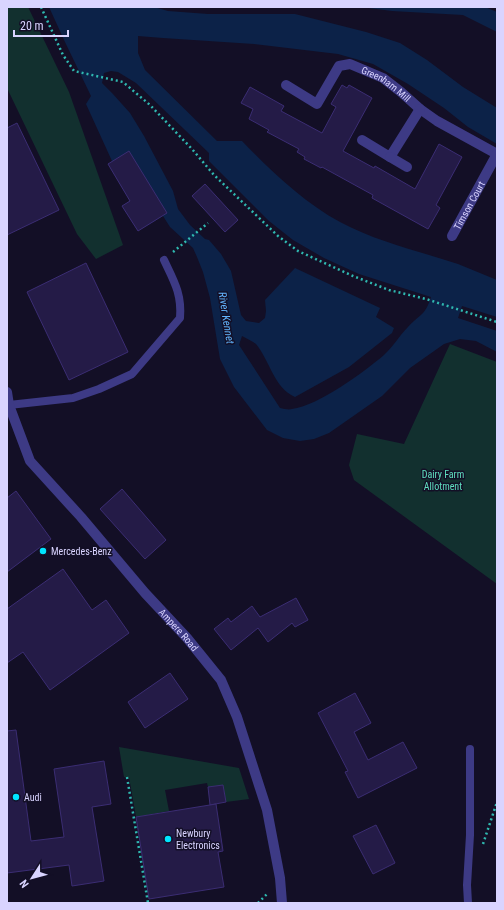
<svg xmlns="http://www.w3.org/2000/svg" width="504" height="910" font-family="'Roboto Condensed',sans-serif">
	<rect width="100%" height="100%" fill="#130f26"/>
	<!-- green -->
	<g fill="#12302f">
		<path d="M7,7H28L69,92L123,245L96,259L77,234L7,88Z"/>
		<path d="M450,344L497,362V584L354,480L349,465L357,434L404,444Z"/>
		<path d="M119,747L239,768L249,799L226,802L223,786L208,787L207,783L165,790L169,811L136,817L129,777H124Z"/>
	</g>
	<!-- water -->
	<g fill="#0c2248" fill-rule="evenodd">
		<path d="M49,7H154L168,11L208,14H295L366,32L400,43L427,60L463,87L497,108V144L468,127L444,108L408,84L373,64L338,54L254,44L163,38L138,36V53L145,70L217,141H242C271,171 303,202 340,222C377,242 419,251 458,264C471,269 484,275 497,280V317L462,306L458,318L497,331V352L476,341L460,339L444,344L410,368L382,396L329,433L314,439L300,441L283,438L267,430L234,387L220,359L210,298L203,272L197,257L193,248L170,227L163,216L138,231L122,206L130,201L108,164L112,161L86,104L91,96L65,42ZM111,71L118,72L136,83L209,153V161L269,221L293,240L324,258L359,274L431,297C425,316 420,314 408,327C399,336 393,347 384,355C364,372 318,406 292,409C289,410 284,409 280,408L239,345L242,336C246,338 252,341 256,344C270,361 274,388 295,397L349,367L392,333L394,328L376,317L380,308L295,268L265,300L266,311L265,318L259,323L246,321L241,315L231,271L221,254L209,240L205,239L190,225L178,209L173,191L144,136L130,113L112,93L102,83L104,73Z"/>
		<path d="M361,7H485L497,12V32L463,15L392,11Z"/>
	</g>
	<!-- building -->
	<g fill="#241b47" stroke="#3b2d73">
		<path d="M342,85L347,88L349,85L372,98L343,151L374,168L375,166L415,189L439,144L462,157L436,205L440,208L428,229L372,198L373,195L322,167L321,168L304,159L305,157L297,152L299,149L267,132L269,130L249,119L253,109L241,103L250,87L284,106L281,111L322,133L336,107L331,104Z"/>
		<path d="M17,123L59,210L7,235V128Z"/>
		<path d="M129,151L167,213L138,231L122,206L130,201L108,164Z"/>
		<path d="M205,184L238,220L225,232L192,196Z"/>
		<path d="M86,263L128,352L69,380L27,292Z"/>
		<path d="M122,489L166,540L145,559L100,509Z"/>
		<path d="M16,491L51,539L7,572V498Z"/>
		<path d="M63,569L92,610L106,600L129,633L50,690L23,652L7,663V609Z"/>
		<path d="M296,598L308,620L295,627L292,623L268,642L258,628L231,650L214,629L228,618L231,622L252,606L260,617Z"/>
		<path d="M170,673L188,699L145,728L128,702Z"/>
		<path d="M355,693L371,723L354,732L368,760L403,742L417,768L358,798L345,772L348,771L318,713Z"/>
		<path d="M16,730L31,841L64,837L54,769L104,761L111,804L92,807L104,881L72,886L69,865L7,873V731Z"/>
		<path d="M223,785L226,802L210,805L208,787Z"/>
		<path d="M216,804L223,851L218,852L224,887L149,899L136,817Z"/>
		<path d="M376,825L395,863L373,874L353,836Z"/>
	</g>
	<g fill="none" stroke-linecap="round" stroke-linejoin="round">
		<!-- path -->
		<g stroke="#2fb8b0" stroke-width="2.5" stroke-dasharray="2 3" stroke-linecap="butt">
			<path d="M41,7L63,55L74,71L123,82L150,105L192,149L214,175L278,236L298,251L353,276L389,290L426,299L497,322"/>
			<path d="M173,252L208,223"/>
			<path d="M127,777L148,903"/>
			<path d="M483,844L497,802"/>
			<path d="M258,903L267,894"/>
		</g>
		<!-- lane -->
		<g stroke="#3d3a85" stroke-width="8">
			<path d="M9,405L73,398L99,389L132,374L180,318C182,294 174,281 164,260"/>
			<path d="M468,903L467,885L470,835V749"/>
		</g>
		<!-- street -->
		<g stroke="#3d3a85" stroke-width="10">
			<path id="s1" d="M286,85L317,104L339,66L350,64L383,78L401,92L420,109L437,121L497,154"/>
			<path d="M362,140L390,157L420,109"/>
			<path d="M390,157L407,167"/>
			<path id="s2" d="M452,236L497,154"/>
			<path id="s3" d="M7,392L9,405L30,461L81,517L145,593L187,638L221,680L237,717L267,810L280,878L282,903"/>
		</g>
	</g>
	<!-- markers -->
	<g fill="#00e5ff" stroke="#130f26" stroke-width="1.5">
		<circle cx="43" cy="551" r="4"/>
		<circle cx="16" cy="797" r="4"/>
		<circle cx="168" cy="839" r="4"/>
	</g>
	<g text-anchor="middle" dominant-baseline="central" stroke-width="3" stroke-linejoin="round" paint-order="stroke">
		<!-- street labels -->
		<g font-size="10" fill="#d9d4ff" stroke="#130f26">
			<text stroke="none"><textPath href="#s1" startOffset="133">Greenham Mill</textPath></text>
			<text stroke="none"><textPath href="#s2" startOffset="35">Timson Court</textPath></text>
			<text stroke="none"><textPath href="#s3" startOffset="298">Ampere Road</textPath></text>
		</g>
		<!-- park labels -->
		<g font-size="10" fill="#5fe0c0" stroke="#130f26">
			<text x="443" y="474">Dairy Farm<tspan x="443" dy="12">Allotment</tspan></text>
		</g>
		<!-- poi labels -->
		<g font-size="10" fill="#d9d4ff" stroke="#130f26" text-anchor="start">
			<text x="51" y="551">Mercedes-Benz</text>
			<text x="24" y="797">Audi</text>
			<text x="176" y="833">Newbury<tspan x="176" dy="12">Electronics</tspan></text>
		</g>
		<!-- water labels -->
		<g font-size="11" font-style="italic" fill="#62b6ff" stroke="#130f26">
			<text transform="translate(226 318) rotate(81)">River Kennet</text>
		</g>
	</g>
	<!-- border -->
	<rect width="504" height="910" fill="none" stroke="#d9d4ff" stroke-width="16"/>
	<!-- north arrow -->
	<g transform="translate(32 878) rotate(234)" stroke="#130f26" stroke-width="3" paint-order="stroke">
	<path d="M0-3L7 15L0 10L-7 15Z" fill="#d9d4ff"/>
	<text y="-6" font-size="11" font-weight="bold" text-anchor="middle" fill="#d9d4ff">N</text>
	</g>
	<!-- scale -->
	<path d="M14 30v6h54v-6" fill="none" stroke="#d9d4ff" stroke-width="2"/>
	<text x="20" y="30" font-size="12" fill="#d9d4ff" stroke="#130f26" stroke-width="3" paint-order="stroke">20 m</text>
</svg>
